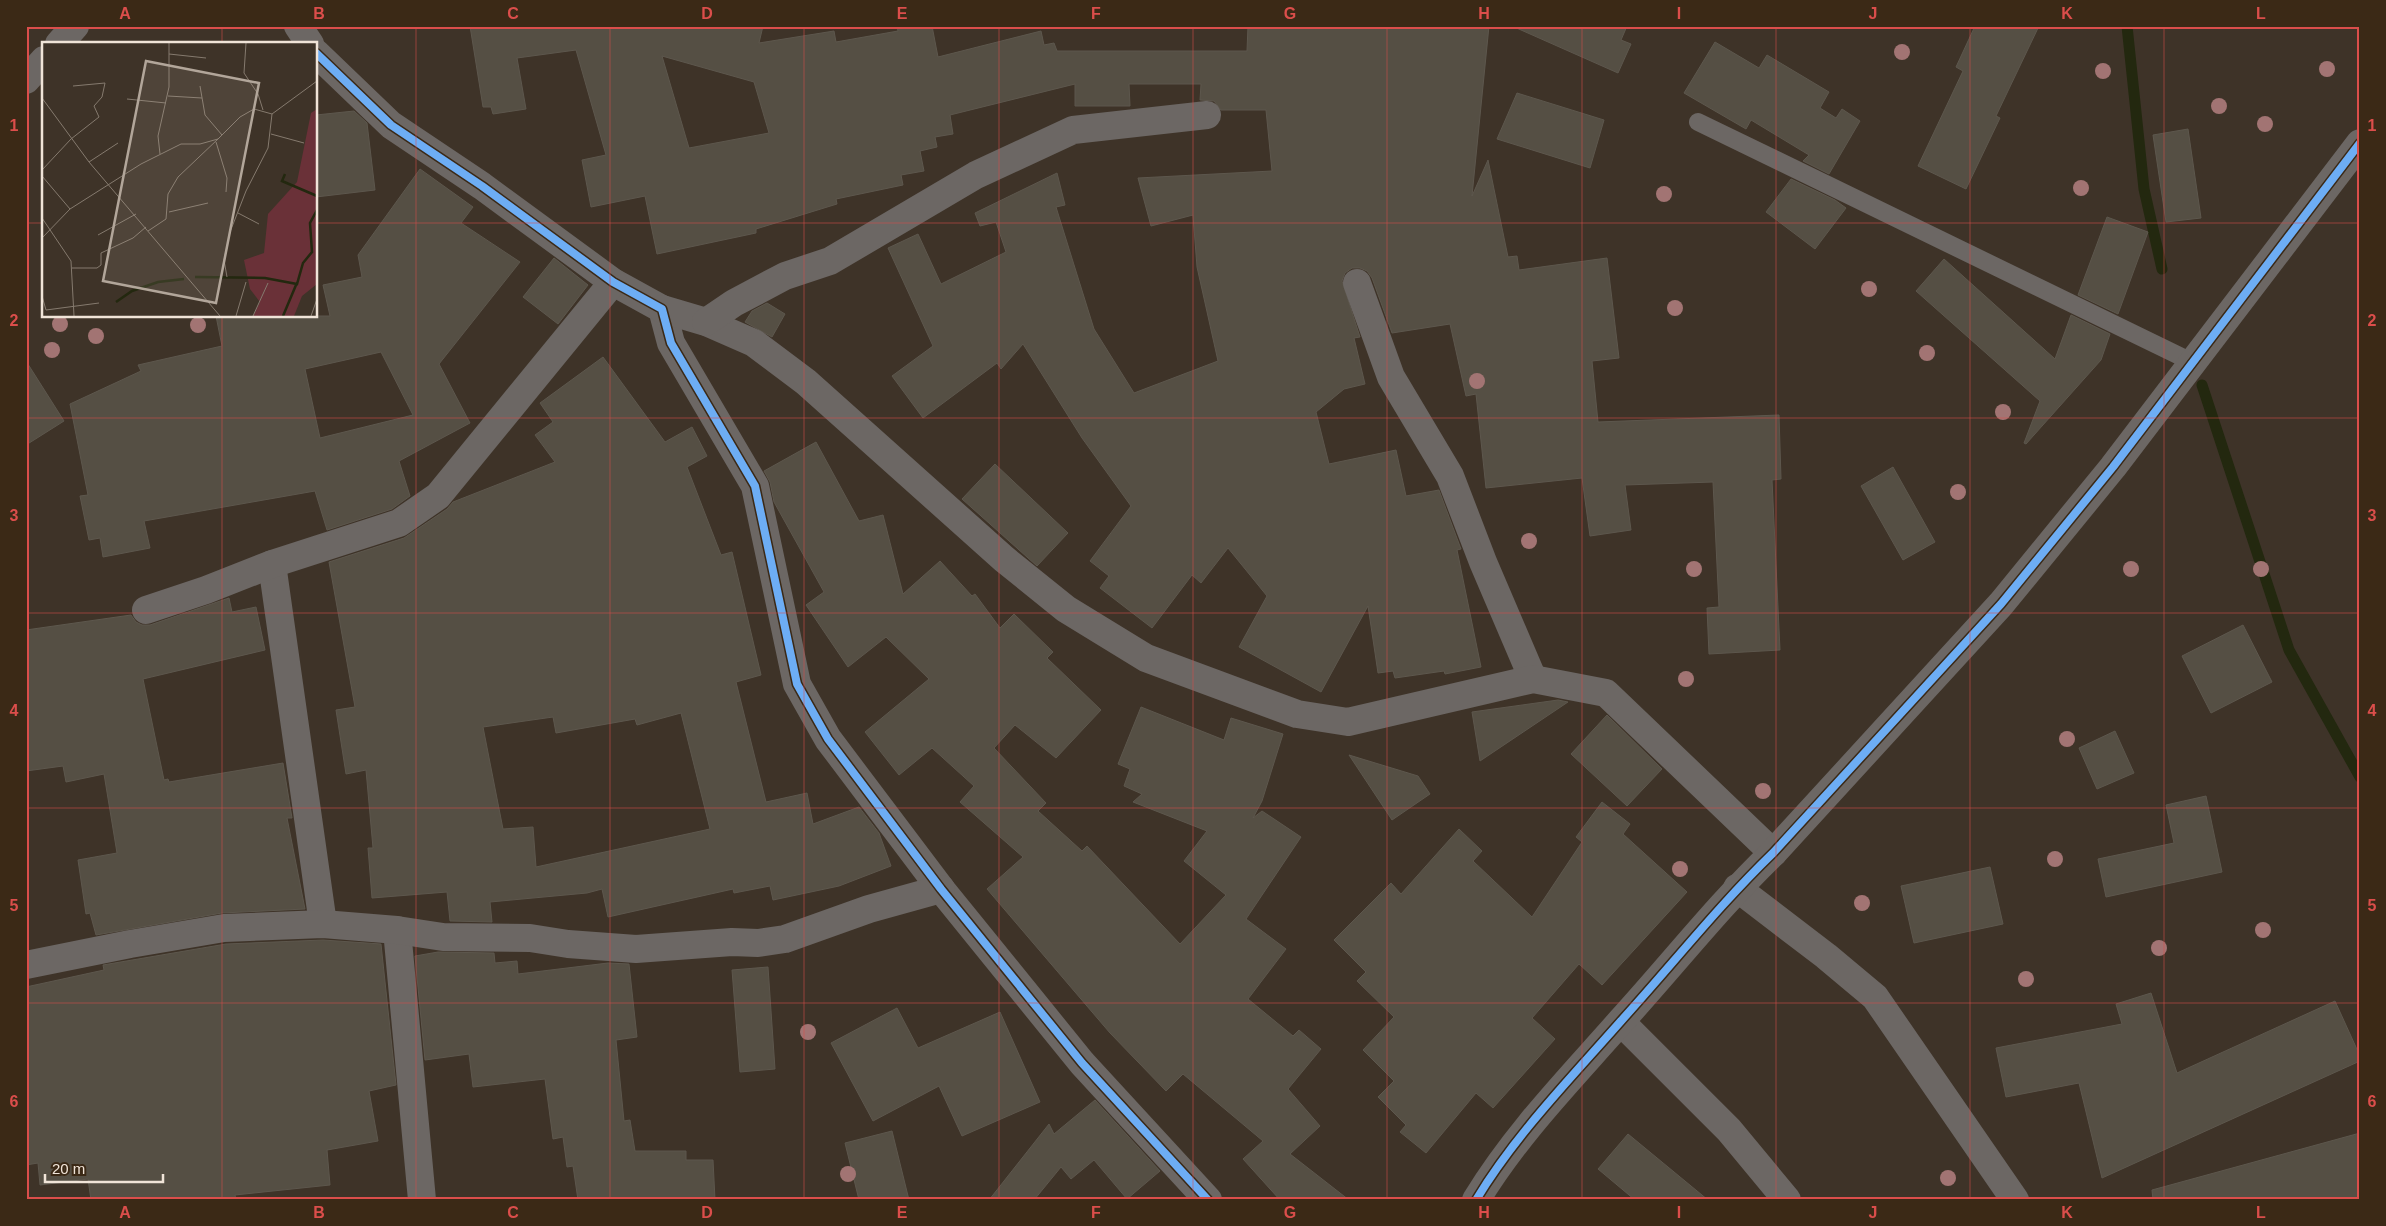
<svg xmlns="http://www.w3.org/2000/svg" width="2386" height="1226" font-family="Helvetica,sans-serif">
	<rect width="100%" height="100%" fill="#3e3328"/>
	<g fill="none" stroke-linecap="round" stroke-linejoin="round">
		<!-- stream -->
		<g stroke="#23280f" stroke-width="11">
			<path d="M2127,26L2144,189L2162,269"/>
			<path d="M2202,385L2289,650L2360,777"/>
		</g>
	</g>
	<!-- building -->
	<g fill="#554f44" stroke="#5d574d" fill-rule="evenodd">
		<path d="M470,26H763L759,43L834,31L836,42L898,31L897,26H932L938,57L1041,31L1044,45L1054,43L1057,51H1247L1248,26H1489L1472,196L1488,160L1508,257L1517,256L1519,270L1607,258L1619,358L1592,361L1598,422L1779,415L1781,479L1772,480L1780,650L1709,654L1707,608L1719,607L1713,482L1625,485L1631,530L1590,536L1582,478L1486,488L1476,394L1466,396L1450,324L1392,333L1372,278L1367,271L1360,268H1352L1345,273L1342,281L1360,337L1354,338L1365,384L1344,389L1316,412L1329,464L1396,450L1406,496L1439,490L1461,549L1457,550L1481,667L1445,674L1444,671L1395,678L1393,671L1378,673L1368,606L1321,692L1239,647L1267,596L1228,548L1201,583L1192,575L1152,628L1100,588L1109,576L1090,561L1131,506L1082,438L1023,344L1001,369L997,363L923,418L892,376L933,346L888,248L918,234L941,284L1006,252L996,222L980,226L975,213L1057,173L1065,205L1056,207L1094,329L1134,393L1218,361L1197,267L1193,215L1151,226L1138,178L1272,171L1266,110H1221L1214,101L1200,100L1201,84H1129L1130,106H1075V84L950,115L953,134L935,137L937,147L920,151L924,171L901,175L903,185L836,199L837,204L756,229V233L657,254L645,196L591,207L582,160L606,155L576,50L517,58L526,109L493,114L491,107H483ZM662,56L754,82L769,133L689,148Z"/>
		<path d="M1512,26H1627L1621,40L1631,44L1618,73Z"/>
		<path d="M1975,26H2039L1996,116L2000,118L1966,189L1918,166L1963,71L1956,67Z"/>
		<path d="M1715,42L1759,68L1767,55L1829,92L1820,108L1836,118L1842,109L1860,121L1829,174L1803,161L1809,155L1751,120L1746,129L1684,93Z"/>
		<path d="M1517,93L1604,120L1590,168L1497,139Z"/>
		<path d="M354,111L367,123L375,190L316,197V115Z"/>
		<path d="M2188,129L2201,218L2166,222L2153,135Z"/>
		<path d="M420,169L473,207L461,223L520,262L439,364L470,423L399,461L410,496L392,509L327,530L315,491L144,521L150,548L103,557L100,538L89,540L80,496L88,495L70,404L141,371L138,365L222,346L216,316H330L323,285L362,277L358,255ZM381,352L413,415L320,438L305,369Z"/>
		<path d="M1791,179L1835,200L1846,208L1815,249L1766,212Z"/>
		<path d="M2107,217L2148,232L2118,314L2078,295Z"/>
		<path d="M554,258L588,285L558,324L523,297Z"/>
		<path d="M1944,259L2055,359L2071,315L2110,334L2101,360L2026,444L2024,443L2040,401L1916,291Z"/>
		<path d="M767,303L785,314L772,337L745,322L752,311Z"/>
		<path d="M603,357L665,442L692,427L707,456L687,467L721,555L732,552L761,675L736,682L766,802L807,793L813,824L859,807L879,833L891,866L839,886L773,900L770,886L734,893L733,889L608,917L602,889L587,893L490,902L492,922L450,921L447,892L372,898L368,848H373L366,770L346,774L336,710L355,707L329,562L404,538L447,509L453,502L555,462L535,435L553,422L540,403ZM681,713L710,829L536,867L533,827L503,829L483,727L553,717L556,733L635,719L637,725Z"/>
		<path d="M26,361L64,421L26,445Z"/>
		<path d="M816,442L859,521L883,515L903,594L940,561L972,596L975,594L1000,628L1014,614L1053,652L1047,658L1101,710L1056,758L1015,725L994,748L1046,803L1038,811L1082,851L1087,846L1180,944L1226,895L1184,861L1207,831L1133,802L1142,794L1124,786L1130,769L1118,764L1141,707L1224,740L1231,718L1283,734L1262,801L1253,818L1262,811L1301,837L1246,919L1286,949L1248,999L1293,1036L1299,1030L1321,1049L1288,1089L1320,1126L1290,1154L1349,1200H1280L1243,1159L1263,1141L1183,1074L1166,1091L1110,1033L987,889L1023,857L960,802L974,786L932,748L899,775L865,732L929,679L886,637L848,667L806,605L824,592L774,502L770,482L764,471Z"/>
		<path d="M995,464L1068,533L1037,566L962,499Z"/>
		<path d="M1893,467L1935,542L1903,560L1861,486Z"/>
		<path d="M229,598L232,612L256,607L265,650L143,679L164,780L168,779L169,782L283,763L292,818H287L305,909L222,913L96,935L90,913L86,914L78,860L117,853L104,774L66,782L63,766L26,771V630L131,615L136,622L142,625H150Z"/>
		<path d="M2243,625L2272,682L2211,713L2182,656Z"/>
		<path d="M1558,700L1568,702L1480,761L1472,712Z"/>
		<path d="M1607,715L1662,769L1627,806L1571,754Z"/>
		<path d="M2115,731L2134,773L2097,789L2079,748Z"/>
		<path d="M1349,755L1418,776L1430,794L1392,820Z"/>
		<path d="M2206,796L2222,872L2106,897L2098,859L2174,843L2166,805Z"/>
		<path d="M1602,802L1630,824L1623,834L1687,892L1602,985L1579,964L1532,1018L1555,1039L1493,1108L1476,1093L1426,1153L1400,1132L1406,1125L1378,1097L1394,1081L1363,1050L1394,1017L1357,981L1366,972L1334,940L1391,883L1401,894L1459,829L1482,851L1473,861L1532,917L1582,842L1576,837Z"/>
		<path d="M1990,867L2003,924L1914,943L1901,886Z"/>
		<path d="M323,940L381,944L396,1085L369,1091L378,1141L327,1150L330,1185L235,1195L236,1200H91L88,1179L40,1185L38,1163L26,1165V987L104,970L103,965L226,944Z"/>
		<path d="M438,952L494,953L495,963L517,961L518,974L608,963L629,964L637,1037L616,1040L624,1121L630,1120L635,1151H686V1160H713L715,1200H578L573,1166L567,1167L563,1137L553,1139L545,1079L473,1087L469,1054L425,1060L415,956Z"/>
		<path d="M768,967L775,1069L740,1072L732,970Z"/>
		<path d="M2151,993L2177,1073L2335,1001L2360,1056V1061L2102,1178L2079,1083L2006,1097L1996,1048L2122,1024L2116,1004Z"/>
		<path d="M897,1008L918,1048L1000,1012L1040,1102L962,1136L939,1086L873,1121L831,1043Z"/>
		<path d="M1095,1100L1160,1171L1127,1199L1094,1160L1071,1179L1061,1167L1034,1200H989L1049,1124L1054,1134Z"/>
		<path d="M892,1131L909,1200H859L845,1143Z"/>
		<path d="M2360,1133V1200H2153L2152,1190Z"/>
		<path d="M1628,1134L1708,1200H1635L1598,1169Z"/>
	</g>
	<g fill="none" stroke-linecap="round" stroke-linejoin="round">
		<!-- lane -->
		<path stroke="#6c6764" stroke-width="18" d="M1698,122L2192,362"/>
		<!-- street -->
		<g stroke="#6c6764" stroke-width="28">
			<path d="M298,26L310,44"/>
			<path d="M59,44L75,26"/>
			<path d="M316,53L391,125L482,186L613,282L662,309L671,343L755,486L797,684L828,739L941,889L1082,1063L1208,1200"/>
			<path d="M26,80L44,60"/>
			<path d="M1357,283L1391,377L1450,476L1483,562L1533,679"/>
			<path d="M662,309L706,322L754,343L806,382L1004,559L1066,609L1146,658L1297,714L1348,722L1533,679L1606,693L1773,853"/>
			<path d="M706,322L734,303L785,276L830,261L976,175L1073,130L1207,115"/>
			<path d="M272,564L323,924"/>
			<path d="M146,610L206,590L272,564L399,523L438,496L613,282"/>
			<path d="M1737,888L1826,956L1875,997L2015,1200"/>
			<path d="M397,930L422,1200"/>
			<path d="M26,965L130,944L224,928L323,924L397,930L443,937L530,938L568,944L636,949L732,942L758,943L785,939L869,909L941,889"/>
			<path d="M1621,1022L1729,1130L1787,1200"/>
			<path d="M1476,1200C1516,1134 1570,1079 1621,1021C1672,965 1719,905 1773,853L2001,604L2113,467L2360,143"/>
		</g>
		<defs>
			<g id="cycleway">
				<path d="M316,53L391,125L482,186L613,282L662,309L671,343L755,486L797,684L828,739L941,889L1082,1063L1208,1200"/>
				<path d="M1476,1200C1516,1134 1570,1079 1621,1021C1672,965 1719,905 1773,853L2001,604L2113,467L2360,143"/>
			</g>
		</defs>
		<!-- cycleway casing -->
		<use href="#cycleway" stroke="#3b2916" stroke-width="11"/>
		<!-- cycleway -->
		<use href="#cycleway" stroke="#6dadf4" stroke-width="8"/>
	</g>
	<!-- trees -->
	<g fill="#a27473">
		<circle cx="1902" cy="52" r="8"/>
		<circle cx="2327" cy="69" r="8"/>
		<circle cx="2103" cy="71" r="8"/>
		<circle cx="2219" cy="106" r="8"/>
		<circle cx="2265" cy="124" r="8"/>
		<circle cx="2081" cy="188" r="8"/>
		<circle cx="1664" cy="194" r="8"/>
		<circle cx="1869" cy="289" r="8"/>
		<circle cx="1675" cy="308" r="8"/>
		<circle cx="60" cy="324" r="8"/>
		<circle cx="198" cy="325" r="8"/>
		<circle cx="96" cy="336" r="8"/>
		<circle cx="52" cy="350" r="8"/>
		<circle cx="1927" cy="353" r="8"/>
		<circle cx="1477" cy="381" r="8"/>
		<circle cx="2003" cy="412" r="8"/>
		<circle cx="1958" cy="492" r="8"/>
		<circle cx="1529" cy="541" r="8"/>
		<circle cx="1694" cy="569" r="8"/>
		<circle cx="2131" cy="569" r="8"/>
		<circle cx="2261" cy="569" r="8"/>
		<circle cx="1686" cy="679" r="8"/>
		<circle cx="2067" cy="739" r="8"/>
		<circle cx="1763" cy="791" r="8"/>
		<circle cx="2055" cy="859" r="8"/>
		<circle cx="1680" cy="869" r="8"/>
		<circle cx="1862" cy="903" r="8"/>
		<circle cx="2263" cy="930" r="8"/>
		<circle cx="2159" cy="948" r="8"/>
		<circle cx="2026" cy="979" r="8"/>
		<circle cx="808" cy="1032" r="8"/>
		<circle cx="848" cy="1174" r="8"/>
		<circle cx="1948" cy="1178" r="8"/>
	</g>
	<!-- grid -->
	<path fill="none" stroke="#db4e4b" stroke-width="1" stroke-opacity="0.55" d="M222,26V44M416,26V1200M610,26V1200M804,26V1200M999,26V1200M1193,26V1200M1387,26V1200M1582,26V1200M1776,26V1200M1970,26V1200M2164,26V1200M26,223H44M316,223H2360M222,316V1200M26,418H2360M26,613H2360M26,808H2360M26,1003H2360"/>
	<!-- overview -->
	<g transform="translate(42 42)">
		<rect width="275" height="275" fill="#3e3328"/>
		<path d="M275,67V242L260,254L252,274H211L218,260L208,247L202,218L222,211L226,172L255,140L269,71Z" fill="#6a3138"/>
		<path fill="none" stroke="#23280f" stroke-width="2.5" d="M243,132L240,139L275,154M153,235L223,236L255,242L261,221L270,210L268,181L275,168M74,260L90,249L116,240L142,237M241,274L254,243"/>
		<path fill="none" stroke="#857a6e" stroke-width="1" d="M204,1L202,31L216,52L221,68M127,12L164,16M158,44L163,73L180,93M126,54L160,56M0,56L47,120L178,274M85,57L124,61M229,92L262,101M174,100L185,136L184,150M118,112L116,94L127,45V1M47,120L76,101M0,128L29,97L57,75L52,64L60,55L63,41L31,44M0,134L28,167M127,170L166,161M196,171L217,182M0,176L29,219L32,274M106,189L124,177L126,152L136,135L176,97M56,193L94,172M0,196L28,167L99,122L139,102H158L176,97L198,75L212,67L230,72L275,39M30,226H55L59,223V211L91,196L104,185M185,235L182,218L188,190L204,149L226,106L230,72M0,254L4,268L57,261M194,274L204,240M211,274L226,241M269,274L275,257"/>
		<path fill="#b2a69a" fill-opacity="0.15" stroke="#b2a69a" stroke-width="2.5" d="M104,19L217,41L174,261L61,239Z"/>
		<rect width="275" height="275" fill="none" stroke="#f0e4d8" stroke-width="2.5"/>
	</g>
	<!-- border -->
	<rect width="2386" height="1226" fill="none" stroke="#3b2916" stroke-width="55"/>
	<!-- scale -->
	<path d="M45 1174v8h118v-8" fill="none" stroke="#f0e4d8" stroke-width="2.5"/>
	<text x="52" y="1174" font-size="15" fill="#f0e4d8" stroke="#3b2916" stroke-width="4" paint-order="stroke">20 m</text>
	<rect x="28" y="28" width="2330" height="1170" fill="none" stroke="#db4e4b" stroke-width="2"/>
	<g font-size="16" text-anchor="middle" font-weight="bold" fill="#db4e4b">
		<text x="125" y="19">A</text>
		<text x="319" y="19">B</text>
		<text x="513" y="19">C</text>
		<text x="707" y="19">D</text>
		<text x="902" y="19">E</text>
		<text x="1096" y="19">F</text>
		<text x="1290" y="19">G</text>
		<text x="1484" y="19">H</text>
		<text x="1679" y="19">I</text>
		<text x="1873" y="19">J</text>
		<text x="2067" y="19">K</text>
		<text x="2261" y="19">L</text>
		<text x="14" y="131">1</text>
		<text x="2372" y="131">1</text>
		<text x="14" y="326">2</text>
		<text x="2372" y="326">2</text>
		<text x="14" y="521">3</text>
		<text x="2372" y="521">3</text>
		<text x="14" y="716">4</text>
		<text x="2372" y="716">4</text>
		<text x="14" y="911">5</text>
		<text x="2372" y="911">5</text>
		<text x="14" y="1107">6</text>
		<text x="2372" y="1107">6</text>
		<text x="125" y="1218">A</text>
		<text x="319" y="1218">B</text>
		<text x="513" y="1218">C</text>
		<text x="707" y="1218">D</text>
		<text x="902" y="1218">E</text>
		<text x="1096" y="1218">F</text>
		<text x="1290" y="1218">G</text>
		<text x="1484" y="1218">H</text>
		<text x="1679" y="1218">I</text>
		<text x="1873" y="1218">J</text>
		<text x="2067" y="1218">K</text>
		<text x="2261" y="1218">L</text>
	</g>
</svg>
